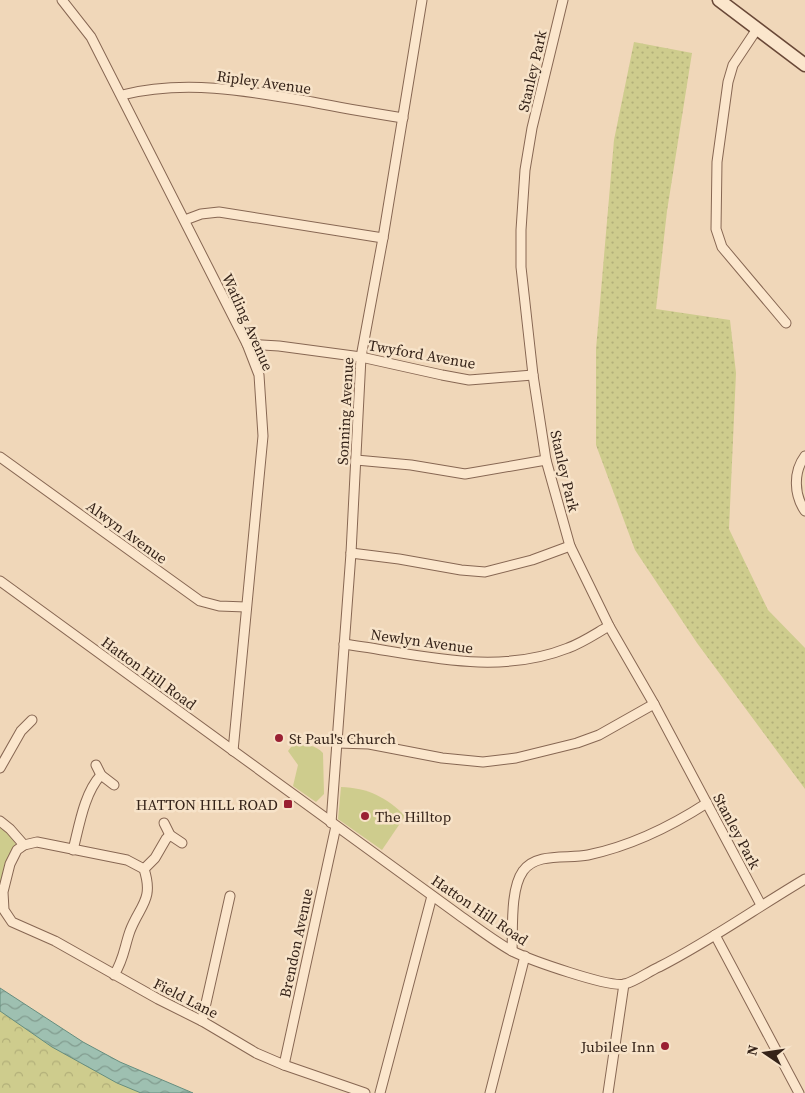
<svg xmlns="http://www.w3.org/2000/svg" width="805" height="1093" font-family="'Source Serif 4',serif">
	<defs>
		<pattern id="park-crowns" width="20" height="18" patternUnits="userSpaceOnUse" patternTransform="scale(1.25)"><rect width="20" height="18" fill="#cecc8d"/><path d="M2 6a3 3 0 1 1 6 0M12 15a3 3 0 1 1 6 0" fill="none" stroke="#b2af79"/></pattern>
		<pattern id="garden-dots" width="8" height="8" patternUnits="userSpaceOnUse" patternTransform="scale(1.25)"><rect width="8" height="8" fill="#cecc8d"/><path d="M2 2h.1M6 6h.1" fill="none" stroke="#b2af79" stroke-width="1.8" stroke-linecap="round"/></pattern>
		<pattern id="water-waves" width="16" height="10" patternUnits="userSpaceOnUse" patternTransform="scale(1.25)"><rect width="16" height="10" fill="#9ec0b1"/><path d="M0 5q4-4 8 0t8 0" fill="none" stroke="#829c8f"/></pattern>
	</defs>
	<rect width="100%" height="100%" fill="#f0d7b9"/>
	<!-- grass -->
	<g fill="#cecc8d">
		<path d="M294,743C304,744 316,745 323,753L324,794L316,802L293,786L298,765L288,751Z"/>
		<path d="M341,787C368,788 386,797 405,816L382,850L338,819Z"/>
		<path d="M0,828L10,835L16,844L8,856L0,890Z"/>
	</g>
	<!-- park -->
	<path fill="url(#park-crowns)" d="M0,999L168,1093H0Z"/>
	<!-- garden -->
	<path fill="url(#garden-dots)" d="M634,42L692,53L667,211L656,309L730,320L736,373L729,529L768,610L805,648V789L697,643L635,550L596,445V349L614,140Z"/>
	<!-- water -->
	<path fill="url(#water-waves)" stroke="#668d7e" d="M0,988L83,1042L120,1062L193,1093H141L117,1083L52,1047L0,1011Z"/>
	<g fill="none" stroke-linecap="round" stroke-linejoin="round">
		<defs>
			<g id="minor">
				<path d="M62,0L91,37L247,344L259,375L263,436L233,751"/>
				<path d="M563,0L532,128L525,170L521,230V267L533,375L546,460L570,546L609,626L654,704L761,905"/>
				<path d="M757,29L733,65L728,82L717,162L716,229L722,247L786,323"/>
				<path d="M122,95C185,79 249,91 312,102C342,108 372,113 403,118"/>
				<path d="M185,220L201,214L219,212L383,238"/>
				<path d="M247,344L279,346L361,357L442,375L469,380L533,375"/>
				<path d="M805,456C793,472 794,495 805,511"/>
				<path d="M0,457L200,601L219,606L246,607"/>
				<path d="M356,460L411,465L465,474L546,460"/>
				<path d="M351,553L399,559L461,570L485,572L532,560L570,546"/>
				<path d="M0,581L459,915C476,927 494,941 512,951C530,960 609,988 625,984C636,981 648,972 659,967C710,941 756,908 805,879"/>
				<path d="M344,644C418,654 495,677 568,648C582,643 595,634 609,626"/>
				<path d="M338,743L369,744L442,758L483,762L516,758L577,743L599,735L654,704"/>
				<path d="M96,765L101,775L114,785"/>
				<path d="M0,768L21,731L32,720"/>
				<path d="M0,821L10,829L24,845"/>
				<path d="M164,823L170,835L182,843"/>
				<path d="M331,823L351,553L361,357L383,238L422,0"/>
				<path d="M73,850C79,827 84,793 101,775"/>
				<path d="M144,869L155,858L166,839L170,835"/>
				<path d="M715,935L799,1093"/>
				<path d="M512,951C513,929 510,889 523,871C536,852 568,859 588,855C631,846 670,827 707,803"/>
				<path d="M114,975C124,959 124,948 130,931C140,905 154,900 144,869L127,860L37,842L24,845L17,850L10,864L3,892L4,910L12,922L55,941L158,999L202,1021L256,1053L284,1065L365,1093"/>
				<path d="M202,1021L230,896"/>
				<path d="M284,1065L336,826"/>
				<path d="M380,1093L432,896"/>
				<path d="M490,1093L525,956"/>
				<path d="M608,1093L624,984"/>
			</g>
			<path id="secondary" d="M719,0L805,65"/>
		</defs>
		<!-- minor casing -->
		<use href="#minor" stroke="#876753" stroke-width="11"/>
		<!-- secondary casing -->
		<use href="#secondary" stroke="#694837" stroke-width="15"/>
		<!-- minor -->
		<use href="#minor" stroke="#fbe6cc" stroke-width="9"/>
		<!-- secondary -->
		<use href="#secondary" stroke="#fbe6cc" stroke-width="12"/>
	</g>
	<!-- markers -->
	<g fill="#9a2033" stroke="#f7e3c9" stroke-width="2">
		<circle cx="279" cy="738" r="5"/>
		<rect x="283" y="799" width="10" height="10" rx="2.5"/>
		<circle cx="365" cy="816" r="5"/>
		<circle cx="665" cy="1046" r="5"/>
	</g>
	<g text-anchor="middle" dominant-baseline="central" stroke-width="5" stroke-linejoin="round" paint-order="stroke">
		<!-- street labels -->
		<g font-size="15" fill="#352319" stroke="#f7e3c9">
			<text transform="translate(532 71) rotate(-77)">Stanley Park</text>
			<text transform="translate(264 82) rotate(8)">Ripley Avenue</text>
			<text transform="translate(248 322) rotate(66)">Watling Avenue</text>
			<text transform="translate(422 354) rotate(10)">Twyford Avenue</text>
			<text transform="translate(345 411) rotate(-87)">Sonning Avenue</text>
			<text transform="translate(565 471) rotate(77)">Stanley Park</text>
			<text transform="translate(127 532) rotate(36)">Alwyn Avenue</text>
			<text transform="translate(422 641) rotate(8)">Newlyn Avenue</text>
			<text transform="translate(149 673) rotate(36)">Hatton Hill Road</text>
			<text transform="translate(737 831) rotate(62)">Stanley Park</text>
			<text transform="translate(480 910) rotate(34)">Hatton Hill Road</text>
			<text transform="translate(296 943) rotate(-78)">Brendon Avenue</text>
			<text transform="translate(186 998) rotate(27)">Field Lane</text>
		</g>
		<!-- poi labels -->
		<g font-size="15" fill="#352319" stroke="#f7e3c9" text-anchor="start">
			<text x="289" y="738">St Paul's Church</text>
			<text x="278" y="804" text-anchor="end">HATTON HILL ROAD</text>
			<text x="375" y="816">The Hilltop</text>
			<text x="655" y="1046" text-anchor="end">Jubilee Inn</text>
		</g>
	</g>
	<!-- north arrow -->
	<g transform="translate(765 1053) rotate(283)" stroke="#f7e3c9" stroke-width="4" paint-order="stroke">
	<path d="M0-4L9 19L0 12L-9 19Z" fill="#352319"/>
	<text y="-8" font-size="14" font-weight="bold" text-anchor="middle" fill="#352319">N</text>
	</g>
</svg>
